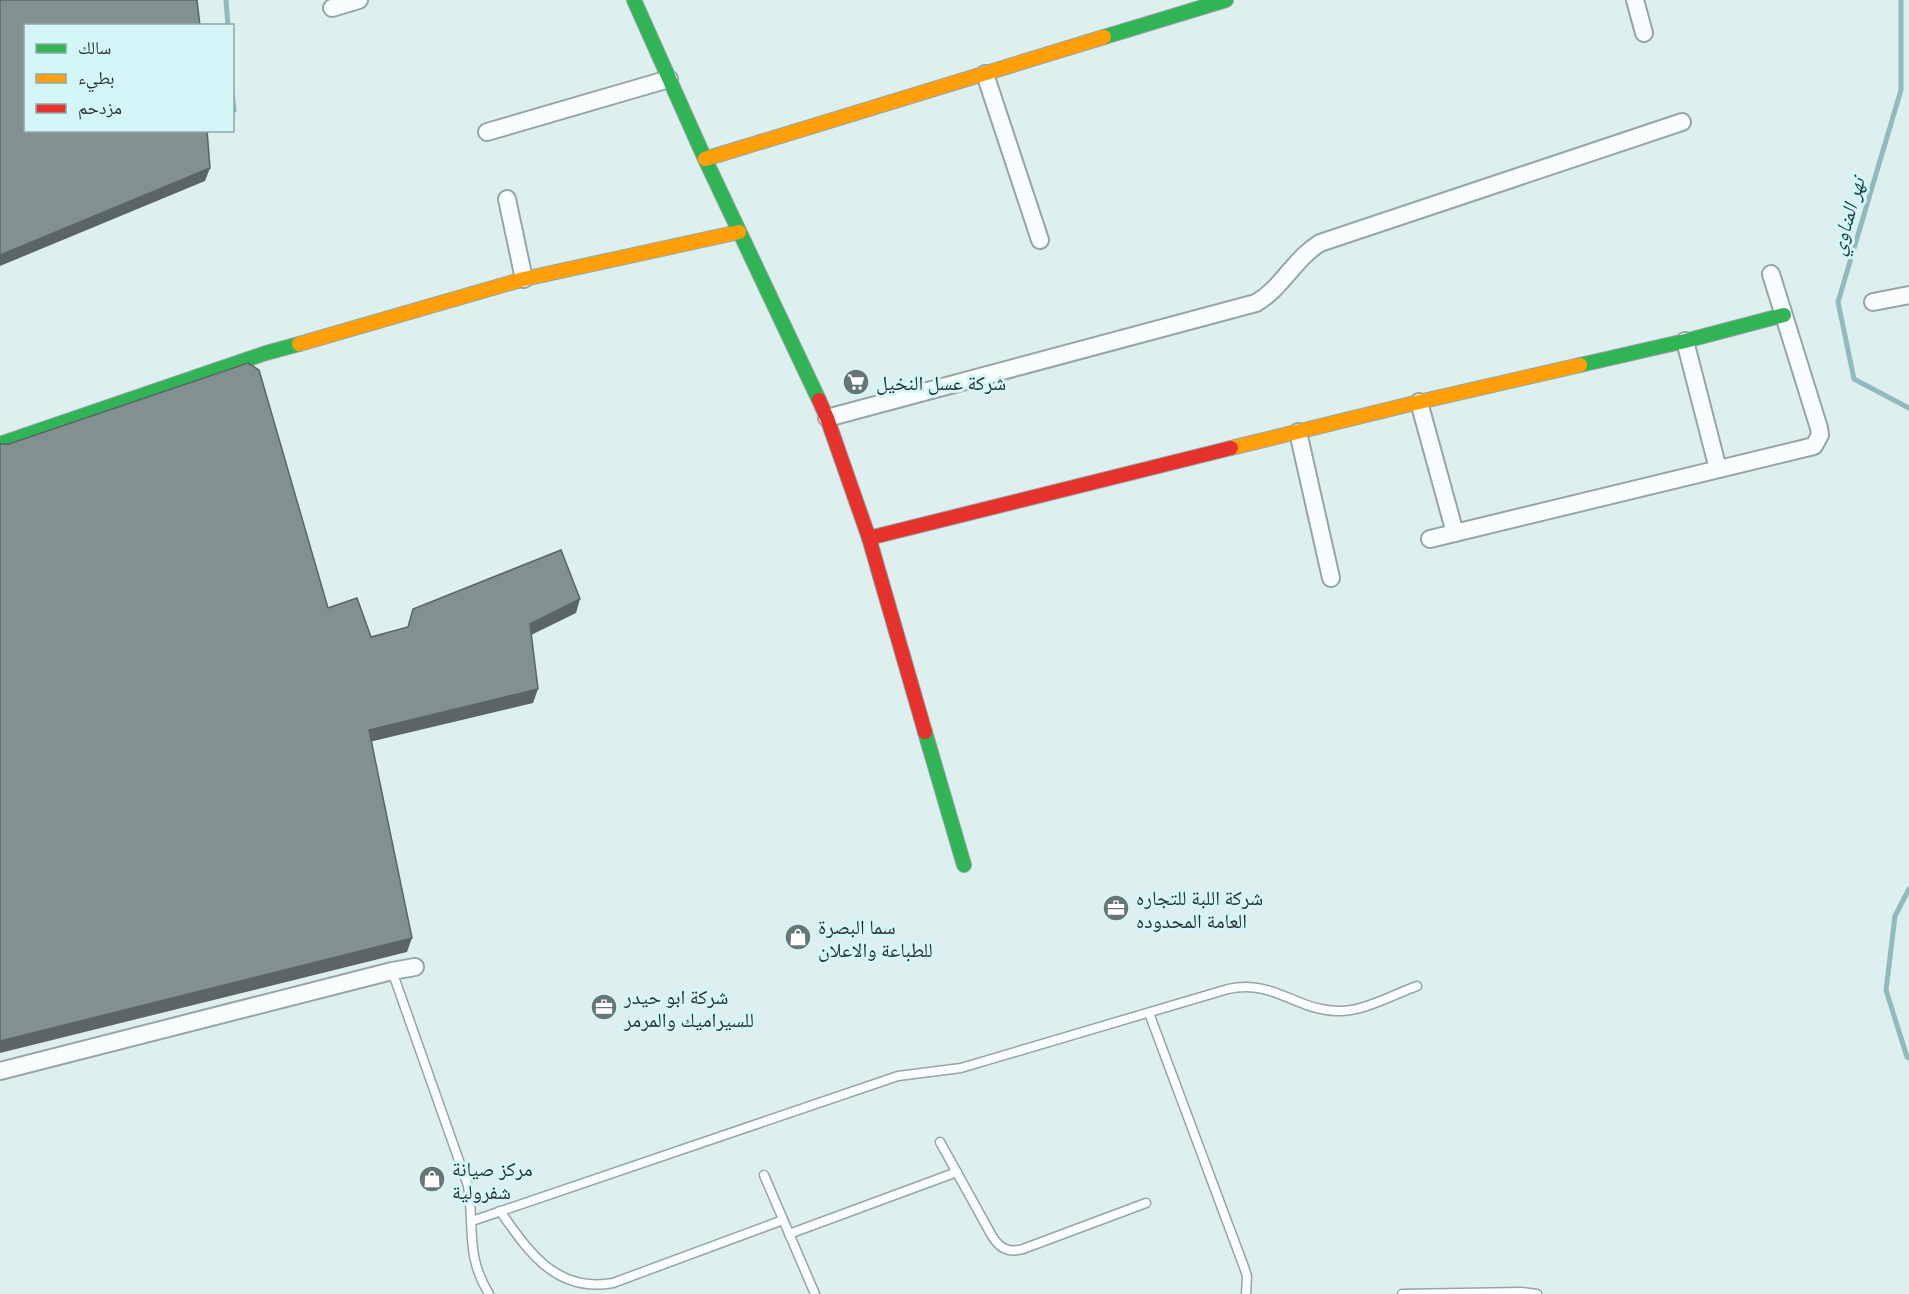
<svg xmlns="http://www.w3.org/2000/svg" width="1909" height="1294" font-family="'Archivo Narrow','Noto Naskh Arabic',sans-serif">
	<rect width="100%" height="100%" fill="#ddefef"/>
	<g fill="none" stroke-linecap="round" stroke-linejoin="round">
		<!-- stream -->
		<g stroke="#91babd" stroke-width="5">
			<path d="M226,0L228,26"/>
			<path d="M1901,0V90L1838,302L1854,379L1909,408"/>
			<path d="M232,93L234,110"/>
			<path d="M1909,889L1895,916L1886,990L1907,1057L1909,1058"/>
		</g>
		<defs>
			<g id="lane">
				<path d="M392,971L468,1186C475,1228 465,1255 489,1294"/>
				<path d="M1149,1013L1244,1267L1247,1276L1246,1294"/>
				<path d="M940,1142L992,1236C1000,1249 1009,1253 1023,1249L1146,1203"/>
				<path d="M764,1175L815,1294"/>
				<path d="M500,1211C529,1252 556,1293 613,1283L783,1220"/>
				<path d="M472,1221L898,1076L961,1068L1228,989C1273,979 1296,1010 1337,1011C1363,1012 1392,995 1417,986"/>
				<path d="M789,1234L957,1172"/>
				<path d="M1402,1294L1521,1292L1537,1294"/>
			</g>
			<g id="street">
				<path d="M1635,0L1644,33"/>
				<path d="M332,8L359,0"/>
				<path d="M985,74L1040,240"/>
				<path d="M487,132L669,79"/>
				<path d="M507,199L524,279"/>
				<path d="M1873,302L1909,295"/>
				<path d="M1685,341L1718,469"/>
				<path d="M1419,402L1455,533"/>
				<path d="M827,418L1256,303C1282,288 1294,259 1320,243L1682,122"/>
				<path d="M1298,432L1331,578"/>
				<path d="M1430,539L1814,446L1820,435L1819,428L1771,274"/>
				<path d="M0,1071L392,971L415,967"/>
			</g>
			<g id="fast">
				<path d="M634,0L705,159L819,400"/>
				<path d="M1104,37L1226,0"/>
				<path d="M1580,365L1685,341L1784,315"/>
				<path d="M0,444L266,353L299,344"/>
				<path d="M925,732L964,865"/>
			</g>
			<g id="slow">
				<path d="M705,159L1104,37"/>
				<path d="M299,344L524,279L739,232"/>
				<path d="M1231,448L1419,402L1580,365"/>
			</g>
			<g id="jam">
				<path d="M819,400L827,418L869,538L925,732"/>
				<path d="M869,538L1231,448"/>
			</g>
		</defs>
		<!-- lane casing -->
		<use href="#lane" stroke="#97a5a5" stroke-width="11"/>
		<!-- street casing -->
		<use href="#street" stroke="#97a5a5" stroke-width="20"/>
		<!-- fast casing -->
		<use href="#fast" stroke="#97a5a5" stroke-width="16"/>
		<!-- slow casing -->
		<use href="#slow" stroke="#97a5a5" stroke-width="16"/>
		<!-- jam casing -->
		<use href="#jam" stroke="#97a5a5" stroke-width="16"/>
		<!-- lane -->
		<use href="#lane" stroke="#fafdfd" stroke-width="8"/>
		<!-- street -->
		<use href="#street" stroke="#fafdfd" stroke-width="16"/>
		<!-- fast -->
		<use href="#fast" stroke="#30b455" stroke-width="14"/>
		<!-- slow -->
		<use href="#slow" stroke="#ff9f0a" stroke-width="14"/>
		<!-- jam -->
		<use href="#jam" stroke="#e5322d" stroke-width="14"/>
	</g>
	<!-- shaded-wall -->
	<g fill="#5c6566">
		<path d="M210,168L205,181L0,266V255Z"/>
		<path d="M580,599L576,613L525,638L530,624Z"/>
		<path d="M538,689L533,703L365,743L369,730Z"/>
		<path d="M412,938L407,952L0,1053V1041Z"/>
	</g>
	<!-- building -->
	<g fill="#839091" stroke="#5c6566" stroke-width="1.5">
		<path d="M0,0H197L200,26H26V130H207L210,168L0,255Z"/>
		<path d="M248,363L259,370L328,608L357,598L371,637L408,627L413,609L561,550L580,599L530,624L538,689L369,730L412,938L0,1041V444H9Z"/>
	</g>
	<!-- icons -->
	<defs>
		<symbol id="supermarket-disc" viewBox="-11 -11 22 22"><circle r="9.5" fill="#667575" stroke="#d5f6f7"/><path d="M-6-5.5h2.5l.6 2H6L4.5 2H-2.5L-4.4-4H-6ZM-1.5 3.2a1.3 1.3 0 1 0 .1 0ZM3 3.2a1.3 1.3 0 1 0 .1 0Z" fill="#fff"/></symbol>
		<symbol id="office-disc" viewBox="-11 -11 22 22"><circle r="9.5" fill="#667575" stroke="#d5f6f7"/><path d="M-6-3h4V-5.5h4V-3h4V5H-6ZM-1-4.5V-3h2v-1.5ZM-6 0V1H6V0Z" fill="#fff"/></symbol>
		<symbol id="shop-disc" viewBox="-11 -11 22 22"><circle r="9.5" fill="#667575" stroke="#d5f6f7"/><path d="M-5-2.5h2.3a2.7 3.5 0 0 1 5.4 0H5L5.5 6h-11ZM-1.5-2.5h3a1.5 2.3 0 0 0-3 0Z" fill="#fff"/></symbol>
	</defs>
	<g fill-rule="evenodd">
		<use href="#supermarket-disc" x="841" y="367" width="30" height="30"/>
		<use href="#office-disc" x="1101" y="893" width="30" height="30"/>
		<use href="#shop-disc" x="783" y="922" width="30" height="30"/>
		<use href="#office-disc" x="589" y="992" width="30" height="30"/>
		<use href="#shop-disc" x="417" y="1164" width="30" height="30"/>
	</g>
	<g text-anchor="middle" dominant-baseline="central" stroke-width="6" stroke-linejoin="round" paint-order="stroke">
		<!-- poi labels -->
		<g font-size="20" fill="#263333" stroke="#d5f6f7" text-anchor="start">
			<text x="876" y="382">شركة عسل النخيل</text>
			<text x="1136" y="897">شركة اللبة للتجاره<tspan x="1136" dy="23">العامة المحدوده</tspan></text>
			<text x="818" y="926">سما البصرة<tspan x="818" dy="23">للطباعة والاعلان</tspan></text>
			<text x="624" y="996">شركة ابو حيدر<tspan x="624" dy="23">للسيراميك والمرمر</tspan></text>
			<text x="452" y="1168">مركز صيانة<tspan x="452" dy="23">شفرولية</tspan></text>
		</g>
		<!-- water labels -->
		<g font-size="21" font-style="italic" fill="#1a494c" stroke="#d5f6f7">
			<text transform="translate(1847 216) rotate(-74)">نهر المناوي</text>
		</g>
	</g>
	<!-- legend -->
	<rect x="24" y="24" width="210" height="108" fill="#d5f6f7" stroke="#8fa8a9" stroke-width="1.5"/>
	<rect x="36" y="44" width="30" height="9" fill="#30b455" stroke="#8fa8a9" stroke-width="1.5"/>
	<text x="78" y="54" font-size="18" fill="#263333">سالك</text>
	<rect x="36" y="74" width="30" height="9" fill="#ff9f0a" stroke="#8fa8a9" stroke-width="1.5"/>
	<text x="78" y="84" font-size="18" fill="#263333">بطيء</text>
	<rect x="36" y="104" width="30" height="9" fill="#e5322d" stroke="#8fa8a9" stroke-width="1.5"/>
	<text x="78" y="114" font-size="18" fill="#263333">مزدحم</text>
</svg>
